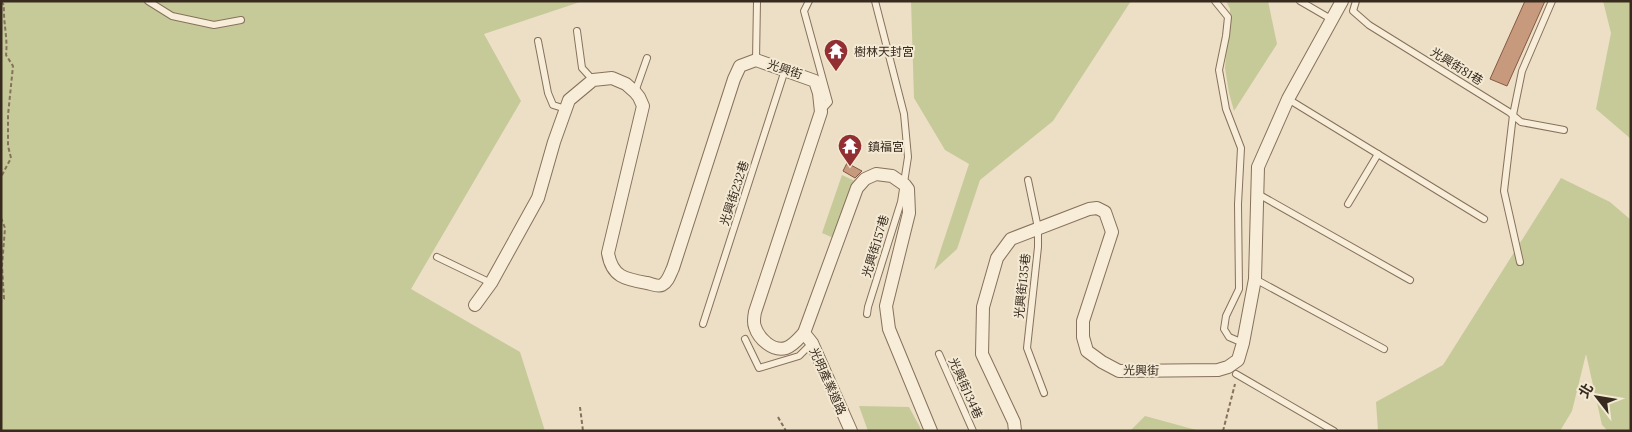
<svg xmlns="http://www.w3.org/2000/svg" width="1632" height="432" font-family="Lora,'Noto Sans TC',serif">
	<rect width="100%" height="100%" fill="#ecdfc5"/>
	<!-- green -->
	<g fill="#c6ca99">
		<path d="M1,1H583L484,34L521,101L411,289L520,352L545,431H1Z"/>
		<path d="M911,1H1131L1053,121L980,180L957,249L934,270L969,164L945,150L914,98Z"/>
		<path d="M1226,1H1268L1277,44L1234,111L1229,93L1225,68L1230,9Z"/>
		<path d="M1603,1H1631V139L1596,109L1611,33Z"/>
		<path d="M842,175L855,181L836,239L822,233Z"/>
		<path d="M1561,178L1610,202L1631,220V431H1608L1602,425L1586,354L1572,411L1560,431H1378L1376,402L1443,365Z"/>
		<path d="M859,406L909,407L922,431H868Z"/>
		<path d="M1145,416L1200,431H1130Z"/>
	</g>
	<!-- building -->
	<g fill="#c89a7d" stroke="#845a43">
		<path d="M1525,1H1545L1507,86L1490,79Z"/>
		<path d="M847,163L862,171L855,178L843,171Z"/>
	</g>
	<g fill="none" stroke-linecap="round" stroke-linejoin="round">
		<defs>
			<g id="lane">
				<path d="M148,1L172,16L214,25L241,20"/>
				<path d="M809,1L804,11L829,102L821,111"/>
				<path d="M1215,1L1228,17L1226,36L1219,70L1226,109L1241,148L1238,204L1239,289L1226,316L1224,329L1229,337L1243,343"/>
				<path d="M1300,1L1331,19"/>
				<path d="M1356,1L1353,11L1369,25L1509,112L1521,122L1564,130"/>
				<path d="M577,31L582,68L593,80"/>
				<path d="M538,41L548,93L553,105L566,109"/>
				<path d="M756,60L757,1"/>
				<path d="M635,92L647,58"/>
				<path d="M1288,99L1484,219"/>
				<path d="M1028,180L1038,228V247L1027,348L1044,393"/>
				<path d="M1258,194L1410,280"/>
				<path d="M1348,204L1378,154"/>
				<path d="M437,257L491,283"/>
				<path d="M1520,262L1504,191L1513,115L1522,71L1552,1"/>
				<path d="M1255,279L1384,349"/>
				<path d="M867,314L868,307L901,202L908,157L904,114L875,1"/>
				<path d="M703,324L785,70"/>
				<path d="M745,339L759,368L799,356L812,343"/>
				<path d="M939,354L973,431"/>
				<path d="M1236,374L1334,431"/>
			</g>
			<g id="street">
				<path d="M475,305L491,283L538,198L554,142L569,100L593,80L612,78L626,84L635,92L639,97L643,106L608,253C612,277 625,279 647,283C652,284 658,287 662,285C668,282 670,274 673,268L734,79L740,66L756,60L815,81L819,93L821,112L755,312C754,317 753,322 755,327C759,339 773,352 786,348C793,346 799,338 804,333L857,188L865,179L876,174L892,176L905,185L908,189L909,213L886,306L889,329L931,431"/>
				<path d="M804,333L812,343L851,431"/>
				<path d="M1015,431L1014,422L982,354L983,307L997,258L1011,239L1089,209L1097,208L1105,212L1112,232L1083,321V337L1087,351L1102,362L1119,371L1218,370L1228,367L1238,360L1243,343L1255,279L1258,167L1288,99L1342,1"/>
			</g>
		</defs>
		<!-- lane casing -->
		<use href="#lane" stroke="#86715c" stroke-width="8"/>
		<!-- street casing -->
		<use href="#street" stroke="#86715c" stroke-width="14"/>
		<!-- path -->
		<g stroke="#86715c" stroke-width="2" stroke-dasharray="4 2.5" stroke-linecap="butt">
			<path d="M1,2L4,5C3,22 8,38 6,55L13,66L8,115V146L11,158L1,177"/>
			<path d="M1,218L5,228L2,266L4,299L1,301"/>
			<path d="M580,407L583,431"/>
			<path d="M1,412V431"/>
			<path d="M778,417L786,431"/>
			<path d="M1223,431L1235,384"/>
		</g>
		<!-- lane -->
		<use href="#lane" stroke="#f7edd8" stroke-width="6"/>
		<!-- street -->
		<use href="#street" stroke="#f7edd8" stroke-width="12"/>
	</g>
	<!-- icons -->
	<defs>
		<symbol id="temple-pin" viewBox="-11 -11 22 30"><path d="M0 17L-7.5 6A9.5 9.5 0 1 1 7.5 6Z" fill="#922f33" stroke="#f4ead4"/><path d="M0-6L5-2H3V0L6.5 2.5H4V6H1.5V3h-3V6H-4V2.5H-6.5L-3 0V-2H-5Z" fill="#fff"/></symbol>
	</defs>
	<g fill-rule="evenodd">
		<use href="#temple-pin" x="822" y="37" width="28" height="38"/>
		<use href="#temple-pin" x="836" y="132" width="28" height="38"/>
	</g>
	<g text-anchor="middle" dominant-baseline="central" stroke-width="4" stroke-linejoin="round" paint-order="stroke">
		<!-- poi labels -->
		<g font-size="12" fill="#372a1f" stroke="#f4ead4" text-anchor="start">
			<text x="854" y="51">樹林天封宮</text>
			<text x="868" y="146">鎮福宮</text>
		</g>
		<!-- street labels -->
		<g font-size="12" fill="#372a1f" stroke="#f4ead4">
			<text transform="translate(1457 66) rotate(32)">光興街81巷</text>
			<text transform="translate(785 69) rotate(18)">光興街</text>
			<text transform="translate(734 193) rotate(-72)">光興街232巷</text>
			<text transform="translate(875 246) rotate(-73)">光興街157巷</text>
			<text transform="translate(1022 286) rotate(-84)">光興街135巷</text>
			<text transform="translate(1141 370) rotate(1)">光興街</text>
			<text transform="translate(828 381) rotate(66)">光明產業道路</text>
			<text transform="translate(966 388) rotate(66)">光興街134巷</text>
		</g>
	</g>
	<!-- border -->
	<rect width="1632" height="432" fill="none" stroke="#372a1f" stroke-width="5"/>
	<!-- north arrow -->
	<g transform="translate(1597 397) rotate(301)" stroke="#f4ead4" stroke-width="4" paint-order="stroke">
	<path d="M0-4L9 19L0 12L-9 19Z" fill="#372a1f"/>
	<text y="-8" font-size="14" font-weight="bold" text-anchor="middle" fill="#372a1f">北</text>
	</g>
</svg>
